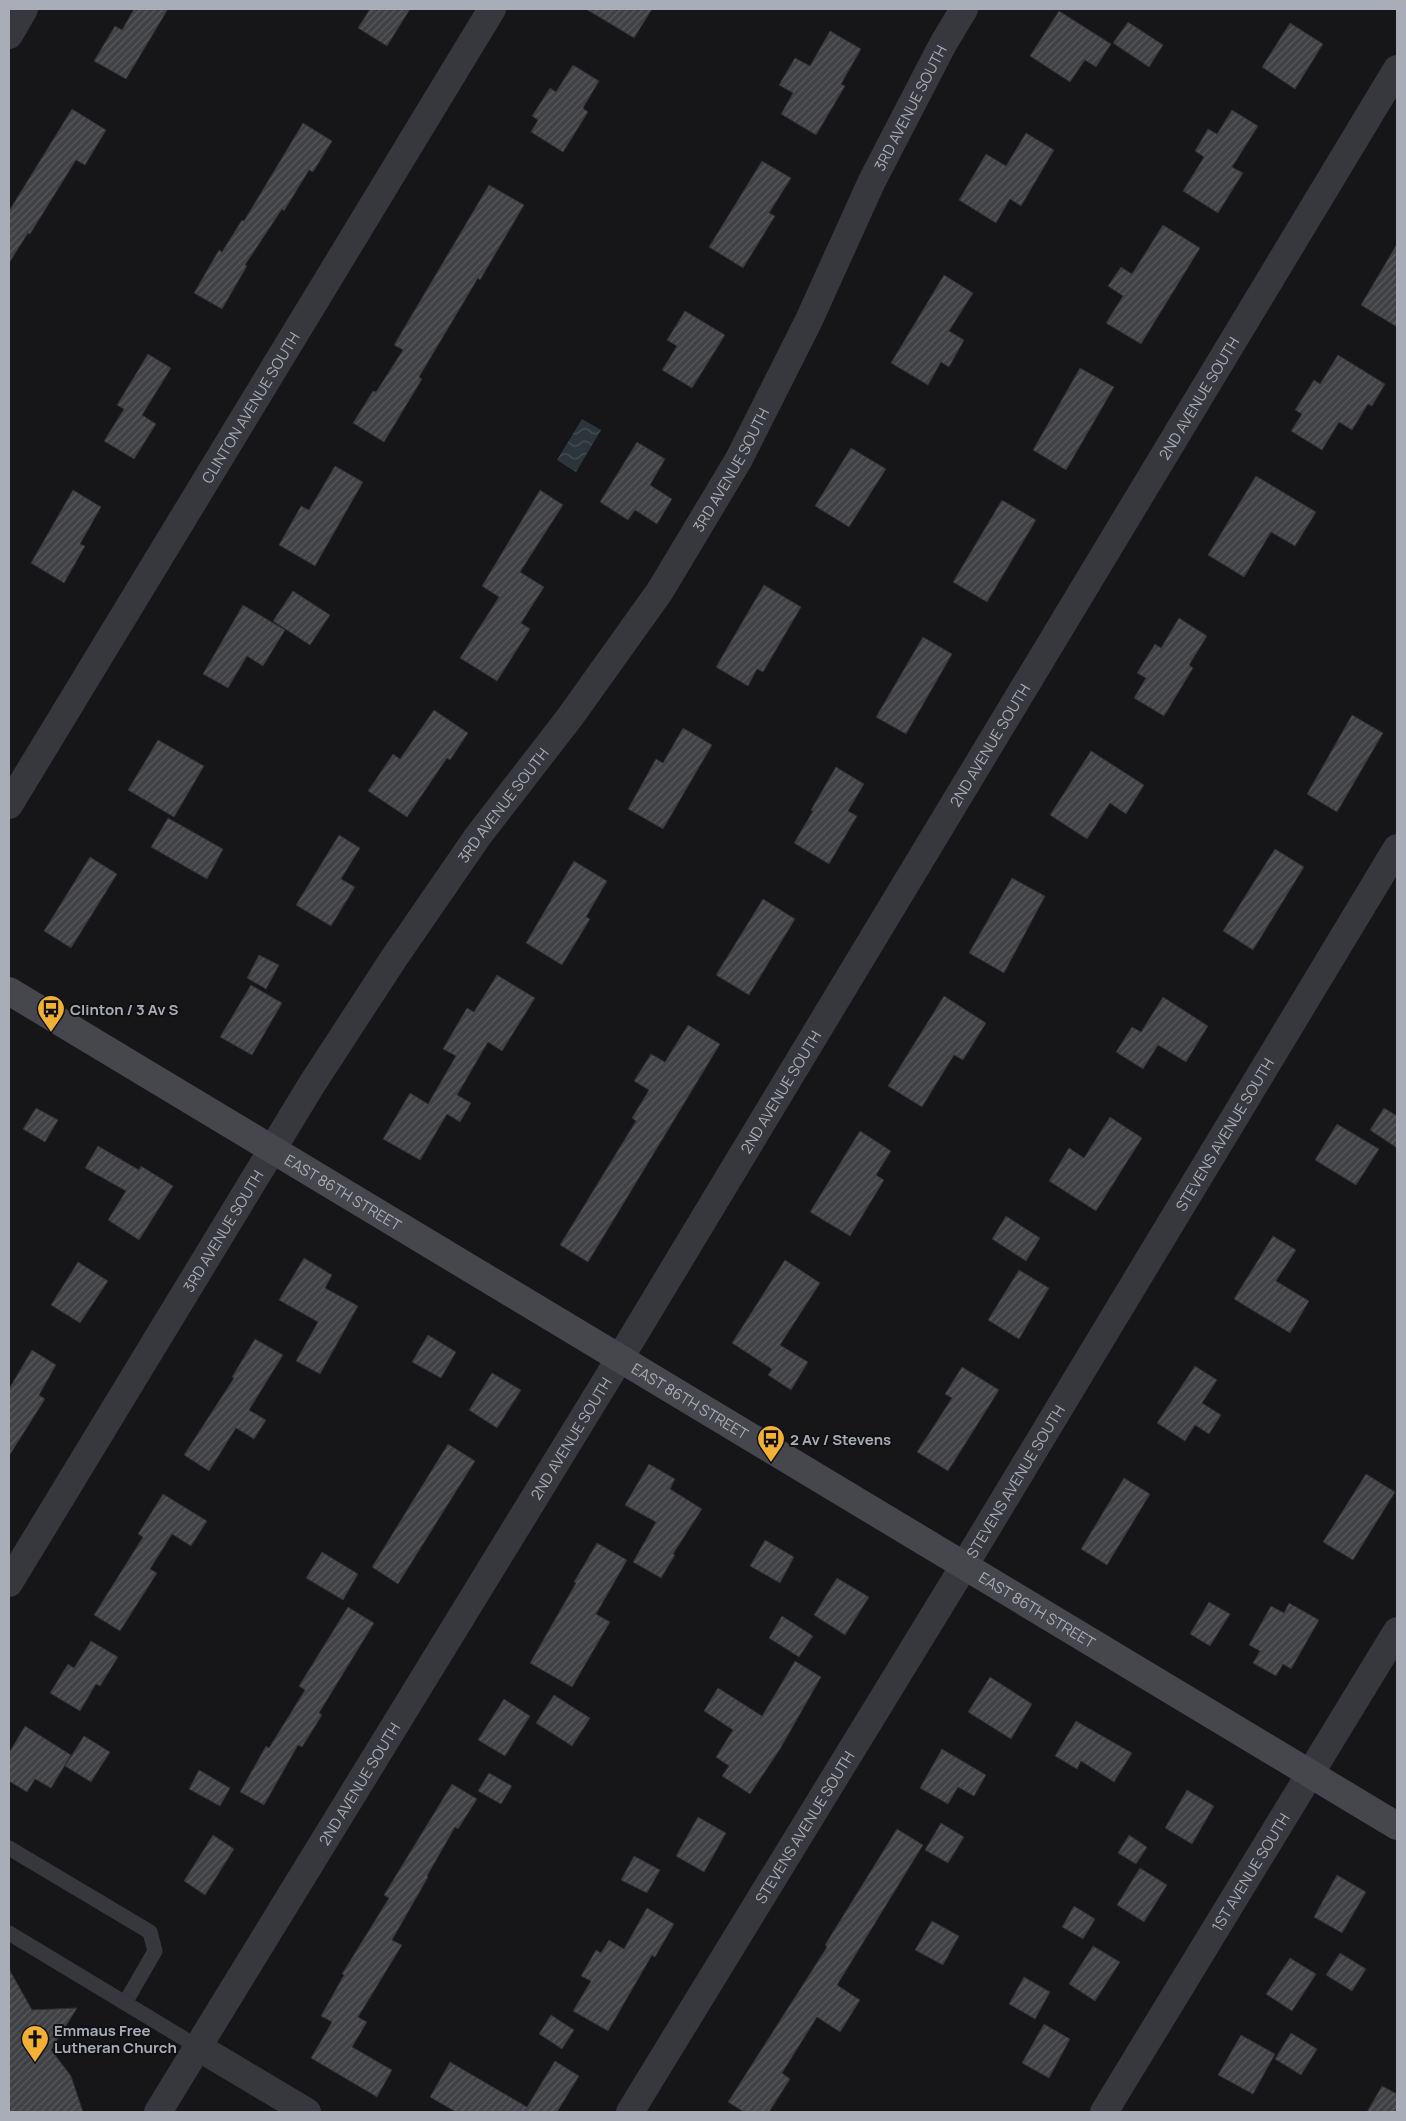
<svg xmlns="http://www.w3.org/2000/svg" width="1406" height="2121" font-family="Manrope,sans-serif">
	<defs>
		<pattern id="water-waves" width="16" height="10" patternUnits="userSpaceOnUse" patternTransform="scale(1.25)"><rect width="16" height="10" fill="#2c353c"/><path d="M0 5q4-4 8 0t8 0" fill="none" stroke="#485056"/></pattern>
		<pattern id="building-hatch" width="6" height="6" patternUnits="userSpaceOnUse" patternTransform="scale(1.25)"><rect width="6" height="6" fill="#404145"/><path d="M-1 1l2-2M0 6l6-6M5 7l2-2" fill="none" stroke="#595a5e"/></pattern>
	</defs>
	<rect width="100%" height="100%" fill="#161618"/>
	<!-- water -->
	<path fill="url(#water-waves)" d="M582,419L601,430L576,472L557,460Z"/>
	<!-- building -->
	<g fill="url(#building-hatch)" stroke="#303034">
		<path d="M134,9H168L126,79L94,61L115,26L122,30Z"/>
		<path d="M370,9H410L387,46L358,28Z"/>
		<path d="M586,9H652L634,38Z"/>
		<path d="M1059,11L1111,44L1096,67L1085,60L1070,82L1030,56Z"/>
		<path d="M1128,22L1163,45L1149,67L1113,43Z"/>
		<path d="M1290,23L1323,44L1295,89L1262,67Z"/>
		<path d="M830,31L861,49L841,84L845,86L816,135L781,114L793,93L779,85L795,58L810,66Z"/>
		<path d="M573,65L599,81L583,108L588,112L563,152L531,132L538,120L532,116L550,88L556,92Z"/>
		<path d="M72,109L106,130L85,165L76,160L30,234L28,233L9,263V211Z"/>
		<path d="M1232,110L1258,126L1232,167L1243,173L1218,213L1183,191L1204,157L1195,151L1208,129L1217,134Z"/>
		<path d="M303,123L332,141L313,172L309,170L284,211L282,209L245,265L247,266L222,309L194,293L219,250L222,252L242,220L244,221Z"/>
		<path d="M1026,133L1054,150L1021,206L1010,199L996,223L959,200L986,154L1006,166Z"/>
		<path d="M762,161L791,178L769,213L775,216L743,268L709,247Z"/>
		<path d="M489,185L524,205L480,280L478,278L419,377L422,379L384,442L353,423L373,391L376,392L403,350L394,345Z"/>
		<path d="M1163,225L1200,248L1141,344L1106,323L1123,296L1108,286L1121,267L1132,274Z"/>
		<path d="M1397,244V327L1361,305Z"/>
		<path d="M944,275L973,293L949,331L964,340L949,367L941,362L928,385L891,363Z"/>
		<path d="M685,311L725,335L692,388L662,370L677,346L667,340Z"/>
		<path d="M148,354L171,368L142,415L156,424L134,459L104,441L124,409L117,405Z"/>
		<path d="M1338,355L1385,384L1372,406L1368,404L1352,430L1339,422L1322,450L1291,431L1302,414L1295,410L1314,380L1320,384Z"/>
		<path d="M1080,368L1114,387L1066,470L1033,450Z"/>
		<path d="M637,442L665,459L650,485L672,499L657,524L635,510L628,520L600,502Z"/>
		<path d="M851,448L886,469L849,527L815,506Z"/>
		<path d="M335,466L363,482L315,566L279,545L301,506L309,510Z"/>
		<path d="M1256,476L1316,512L1295,546L1271,532L1244,577L1208,555Z"/>
		<path d="M73,490L101,507L80,544L85,546L64,583L31,563Z"/>
		<path d="M540,490L563,505L520,572L544,587L521,623L530,629L497,681L460,658L499,597L482,586Z"/>
		<path d="M1002,500L1036,520L987,602L953,582Z"/>
		<path d="M764,585L801,607L763,672L757,669L748,686L716,667Z"/>
		<path d="M293,591L330,615L310,645L273,621Z"/>
		<path d="M243,605L285,630L263,666L247,656L228,688L203,674Z"/>
		<path d="M1179,618L1207,636L1189,665L1193,668L1164,716L1134,698L1146,678L1137,673L1155,644L1161,648Z"/>
		<path d="M923,637L952,654L906,734L876,717Z"/>
		<path d="M434,710L468,733L450,760L447,758L407,817L368,791L393,754L400,759Z"/>
		<path d="M1352,715L1383,733L1337,812L1307,794Z"/>
		<path d="M683,728L712,745L663,829L628,809L656,759L663,763Z"/>
		<path d="M158,740L204,766L174,817L128,790Z"/>
		<path d="M1091,751L1144,785L1126,814L1110,803L1087,839L1050,815Z"/>
		<path d="M836,767L864,784L848,811L857,816L829,864L794,843L813,811L811,810Z"/>
		<path d="M168,818L223,849L207,879L151,847Z"/>
		<path d="M339,835L360,848L341,879L355,887L331,926L296,905Z"/>
		<path d="M1275,849L1304,867L1253,950L1223,931Z"/>
		<path d="M90,857L117,874L71,948L44,931Z"/>
		<path d="M574,861L607,881L586,917L590,919L562,965L526,943Z"/>
		<path d="M1012,878L1045,896L1004,973L969,953Z"/>
		<path d="M763,899L795,919L749,995L716,975Z"/>
		<path d="M259,955L279,965L266,989L247,978Z"/>
		<path d="M497,975L535,998L502,1051L488,1042L457,1095L471,1103L460,1122L447,1114L420,1160L383,1139L410,1093L428,1104L456,1056L443,1049L467,1008L474,1012Z"/>
		<path d="M251,985L282,1003L252,1055L220,1037Z"/>
		<path d="M944,996L986,1023L963,1060L954,1055L922,1107L888,1086Z"/>
		<path d="M1163,997L1208,1026L1186,1062L1158,1045L1143,1069L1116,1052L1132,1027L1141,1032Z"/>
		<path d="M688,1025L720,1044L588,1262L560,1245L636,1121L632,1118L649,1090L634,1081L651,1054L665,1062Z"/>
		<path d="M36,1108L58,1120L45,1142L23,1129Z"/>
		<path d="M1384,1108L1397,1116V1148L1370,1130Z"/>
		<path d="M1110,1117L1142,1138L1096,1211L1049,1181L1069,1148L1084,1158Z"/>
		<path d="M1337,1124L1379,1149L1356,1185L1315,1160Z"/>
		<path d="M860,1131L891,1151L876,1175L884,1180L850,1236L810,1212Z"/>
		<path d="M98,1146L139,1170L141,1166L173,1186L139,1240L108,1220L126,1191L85,1168Z"/>
		<path d="M1006,1216L1040,1238L1026,1261L992,1239Z"/>
		<path d="M1273,1236L1296,1250L1276,1281L1309,1301L1290,1333L1234,1299Z"/>
		<path d="M304,1258L332,1275L325,1288L358,1306L320,1374L296,1361L318,1322L279,1300Z"/>
		<path d="M785,1260L820,1283L780,1345L808,1362L791,1390L768,1375L772,1369L732,1343Z"/>
		<path d="M78,1262L108,1281L80,1323L51,1305Z"/>
		<path d="M1019,1270L1049,1288L1019,1339L988,1320Z"/>
		<path d="M428,1335L456,1352L441,1378L412,1362Z"/>
		<path d="M255,1339L283,1355L249,1410L266,1420L254,1439L236,1428L209,1471L184,1455L234,1378L232,1377Z"/>
		<path d="M32,1350L56,1365L39,1395L45,1399L9,1456V1389Z"/>
		<path d="M1195,1366L1217,1380L1202,1403L1221,1415L1209,1434L1195,1425L1185,1441L1157,1423Z"/>
		<path d="M962,1367L999,1390L948,1471L917,1452L952,1398L945,1394Z"/>
		<path d="M492,1373L521,1390L497,1428L469,1410Z"/>
		<path d="M448,1444L475,1461L398,1584L372,1567Z"/>
		<path d="M649,1464L675,1479L670,1489L702,1509L673,1554L675,1555L661,1578L633,1562L656,1522L625,1505Z"/>
		<path d="M1366,1474L1395,1492L1353,1560L1323,1542Z"/>
		<path d="M1124,1478L1150,1494L1107,1565L1081,1549Z"/>
		<path d="M163,1494L207,1521L191,1546L172,1534L150,1569L157,1573L120,1631L94,1615L143,1537L138,1534Z"/>
		<path d="M765,1540L794,1557L780,1583L750,1566Z"/>
		<path d="M597,1543L627,1560L596,1614L610,1622L572,1687L530,1663L576,1583L574,1582Z"/>
		<path d="M322,1552L358,1574L343,1600L306,1578Z"/>
		<path d="M837,1578L869,1597L845,1635L814,1615Z"/>
		<path d="M1209,1602L1230,1614L1210,1646L1190,1634Z"/>
		<path d="M1289,1603L1319,1620L1291,1669L1283,1664L1276,1676L1253,1663L1260,1651L1249,1645L1271,1606L1284,1613Z"/>
		<path d="M348,1607L374,1623L319,1713L322,1715L302,1747L298,1745L264,1805L240,1792L266,1746L269,1748L305,1690L299,1686Z"/>
		<path d="M782,1616L813,1636L799,1657L769,1638Z"/>
		<path d="M91,1641L118,1657L100,1686L96,1684L80,1711L50,1693L68,1664L74,1668Z"/>
		<path d="M795,1661L821,1677L780,1749L750,1794L722,1776L729,1766L716,1757L733,1730L704,1711L718,1688L762,1716Z"/>
		<path d="M990,1677L1032,1704L1011,1739L968,1712Z"/>
		<path d="M554,1695L590,1718L572,1746L536,1723Z"/>
		<path d="M504,1699L530,1716L505,1756L478,1740Z"/>
		<path d="M1076,1721L1132,1753L1114,1782L1081,1761L1077,1769L1055,1756Z"/>
		<path d="M25,1726L71,1755L51,1788L35,1779L27,1792L9,1781V1753Z"/>
		<path d="M84,1736L110,1752L91,1782L65,1766Z"/>
		<path d="M942,1749L986,1775L974,1796L958,1787L948,1804L920,1788Z"/>
		<path d="M199,1770L230,1788L220,1806L189,1789Z"/>
		<path d="M489,1773L512,1786L501,1804L478,1791Z"/>
		<path d="M452,1784L477,1799L458,1829L455,1827L427,1876L428,1877L392,1940L402,1945L358,2017L367,2022L352,2047L392,2070L377,2097L311,2058L332,2022L321,2016L344,1975L342,1974L389,1898L384,1895Z"/>
		<path d="M1187,1790L1214,1806L1192,1844L1165,1828Z"/>
		<path d="M698,1817L726,1833L704,1872L676,1856Z"/>
		<path d="M941,1823L964,1837L948,1863L925,1850Z"/>
		<path d="M897,1829L923,1845L837,1985L860,2000L840,2032L817,2017L782,2073L790,2079L769,2112H744L728,2102L827,1947L825,1945Z"/>
		<path d="M213,1835L234,1849L205,1895L184,1881Z"/>
		<path d="M1129,1835L1147,1847L1136,1864L1118,1853Z"/>
		<path d="M634,1856L660,1870L647,1893L621,1880Z"/>
		<path d="M1140,1868L1167,1885L1144,1922L1117,1905Z"/>
		<path d="M1337,1875L1366,1892L1342,1933L1314,1917Z"/>
		<path d="M1074,1906L1095,1919L1083,1939L1062,1927Z"/>
		<path d="M647,1908L674,1924L655,1957L652,1955L608,2031L573,2011L591,1981L581,1976L596,1950L601,1953L609,1940L624,1949Z"/>
		<path d="M932,1921L959,1936L943,1965L915,1950Z"/>
		<path d="M1093,1946L1120,1962L1095,2001L1069,1984Z"/>
		<path d="M1340,1953L1366,1969L1352,1991L1326,1975Z"/>
		<path d="M1290,1958L1316,1974L1292,2011L1266,1994Z"/>
		<path d="M9,1969L32,2010L77,2008L51,2050L71,2076L83,2112H9Z"/>
		<path d="M1024,1977L1050,1992L1035,2019L1009,2004Z"/>
		<path d="M551,2015L574,2030L562,2049L539,2034Z"/>
		<path d="M1044,2024L1070,2039L1049,2078L1022,2063Z"/>
		<path d="M1291,2033L1317,2049L1301,2075L1275,2059Z"/>
		<path d="M1241,2035L1275,2054L1253,2094L1218,2075Z"/>
		<path d="M555,2061L579,2076L557,2112H456L430,2097L450,2062L527,2107Z"/>
		<path d="M1382,2086L1397,2094V2112H1367Z"/>
	</g>
	<g fill="none" stroke-linecap="round" stroke-linejoin="round">
		<!-- lane -->
		<g stroke="#37383d" stroke-width="15">
			<path d="M9,1848L150,1932L155,1951L125,2003"/>
			<path d="M9,1933L198,2047"/>
		</g>
		<!-- street -->
		<g stroke="#37383d" stroke-width="28">
			<path d="M9,35L24,9"/>
			<path id="s1" d="M9,805L492,9"/>
			<path id="s2" d="M9,1583L312,1084L394,958L478,836L570,717L660,591L739,459L809,320L872,181L943,44L964,9"/>
			<path d="M198,2047L307,2112"/>
			<path id="s3" d="M158,2112L620,1358L1397,69"/>
			<path id="s4" d="M630,2112L964,1566L1397,848"/>
			<path id="s5" d="M1104,2112L1397,1631"/>
		</g>
		<!-- secondary -->
		<path stroke="#45474d" stroke-width="28" id="s6" d="M9,991L1397,1826"/>
	</g>
	<!-- icons -->
	<defs>
		<symbol id="bus-pin" viewBox="-11 -11 22 30"><path d="M0 17L-7.5 6A9.5 9.5 0 1 1 7.5 6Z" fill="#f2b134" stroke="#111113"/><path d="M-5-6H5V4H4V6H2V4H-2V6H-4V4H-5ZM-3.5-4V0h7V-4ZM-3.5 1.2v1.5H-2V1.2ZM2 1.2v1.5H3.5V1.2Z" fill="#111"/></symbol>
		<symbol id="church-pin" viewBox="-11 -11 22 30"><path d="M0 17L-7.5 6A9.5 9.5 0 1 1 7.5 6Z" fill="#f2b134" stroke="#111113"/><path d="M-1.2-6h2.4v3.5h3.3v2.4h-3.3V6h-2.4V-.1h-3.3v-2.4h3.3Z" fill="#111"/></symbol>
	</defs>
	<g fill-rule="evenodd">
		<use href="#bus-pin" x="35" y="993" width="32" height="43"/>
		<use href="#bus-pin" x="755" y="1423" width="32" height="43"/>
		<use href="#church-pin" x="19" y="2023" width="32" height="43"/>
	</g>
	<g text-anchor="middle" dominant-baseline="central" stroke-width="4" stroke-linejoin="round" paint-order="stroke">
		<!-- street labels -->
		<g font-size="15" fill="#a8adb8" stroke="#111113">
			<text stroke="none"><textPath href="#s2" startOffset="1732">3RD AVENUE SOUTH</textPath></text>
			<text stroke="none"><textPath href="#s3" startOffset="2005">2ND AVENUE SOUTH</textPath></text>
			<text stroke="none"><textPath href="#s1" startOffset="465">CLINTON AVENUE SOUTH</textPath></text>
			<text stroke="none"><textPath href="#s2" startOffset="1328">3RD AVENUE SOUTH</textPath></text>
			<text stroke="none"><textPath href="#s3" startOffset="1600">2ND AVENUE SOUTH</textPath></text>
			<text stroke="none"><textPath href="#s2" startOffset="922">3RD AVENUE SOUTH</textPath></text>
			<text stroke="none"><textPath href="#s3" startOffset="1195">2ND AVENUE SOUTH</textPath></text>
			<text stroke="none"><textPath href="#s4" startOffset="1144">STEVENS AVENUE SOUTH</textPath></text>
			<text stroke="none"><textPath href="#s6" startOffset="390">EAST 86TH STREET</textPath></text>
			<text stroke="none"><textPath href="#s2" startOffset="412">3RD AVENUE SOUTH</textPath></text>
			<text stroke="none"><textPath href="#s6" startOffset="795">EAST 86TH STREET</textPath></text>
			<text stroke="none"><textPath href="#s3" startOffset="790">2ND AVENUE SOUTH</textPath></text>
			<text stroke="none"><textPath href="#s4" startOffset="739">STEVENS AVENUE SOUTH</textPath></text>
			<text stroke="none"><textPath href="#s6" startOffset="1200">EAST 86TH STREET</textPath></text>
			<text stroke="none"><textPath href="#s3" startOffset="385">2ND AVENUE SOUTH</textPath></text>
			<text stroke="none"><textPath href="#s4" startOffset="334">STEVENS AVENUE SOUTH</textPath></text>
			<text stroke="none"><textPath href="#s5" startOffset="281">1ST AVENUE SOUTH</textPath></text>
		</g>
		<!-- poi labels -->
		<g font-size="15" font-weight="bold" fill="#a8adb8" stroke="#111113" text-anchor="start">
			<text x="70" y="1009">Clinton / 3 Av S</text>
			<text x="790" y="1439">2 Av / Stevens</text>
			<text x="54" y="2030">Emmaus Free<tspan x="54" dy="17">Lutheran Church</tspan></text>
		</g>
	</g>
	<!-- border -->
	<rect width="1406" height="2121" fill="none" stroke="#a8adb8" stroke-width="20"/>
</svg>
